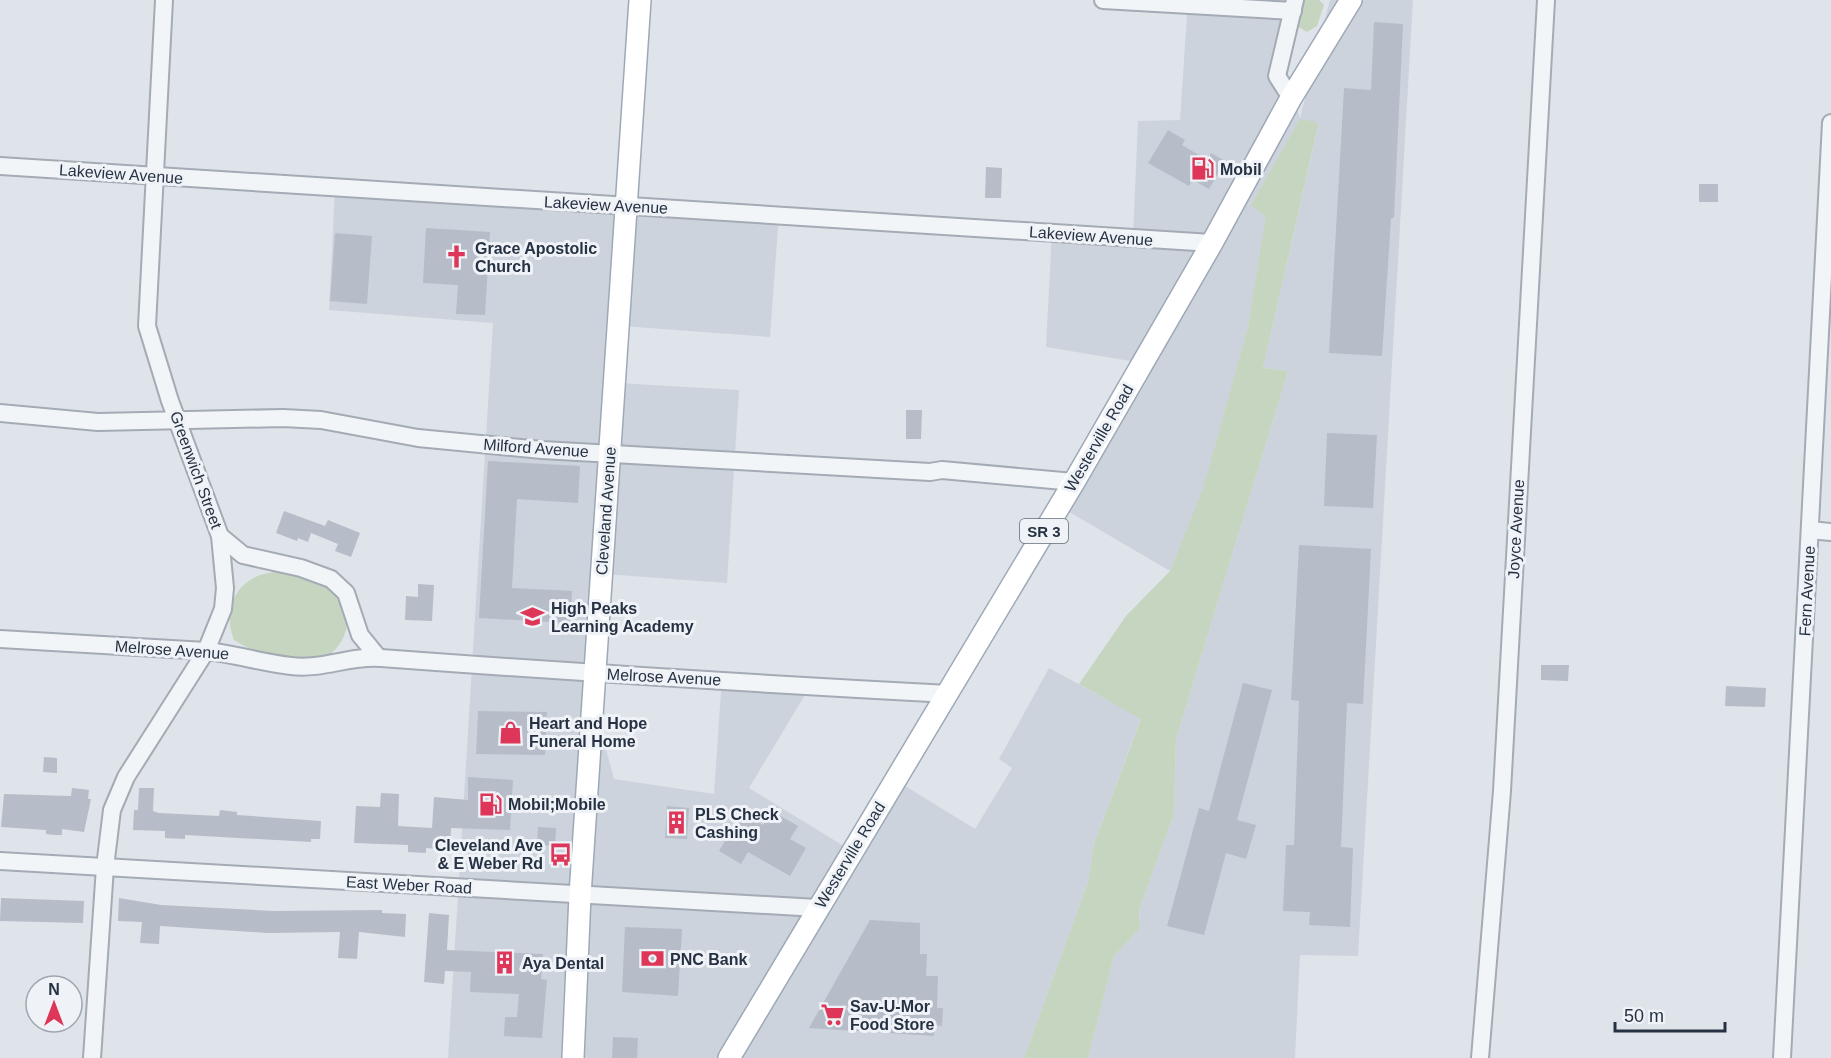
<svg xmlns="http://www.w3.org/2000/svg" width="1831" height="1058" font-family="Helvetica,sans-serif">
	<rect width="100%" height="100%" fill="#dfe4ea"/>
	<!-- built -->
	<g fill="#cdd3dc">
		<path d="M1188,0H1303L1284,71L1300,118L1330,0H1413L1358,956L1300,955L1295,1058H1088L1114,956L1140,928L1139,910L1174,814L1176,739L1288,371L1263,368L1318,127L1267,217L1248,327L1205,486L1170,571L1059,506L1142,363L1046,347L1052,232L1133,236L1138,121L1180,120Z"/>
		<path d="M335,189L779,214L770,337L622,326L618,383L739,390L727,583L605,574L594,704L614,779L714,794L722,677L811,685L749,788L852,851L897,781L975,829L1012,768L999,759L1049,668L1141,718L1094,844L1088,882L1024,1058H448L493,323L329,310Z"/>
	</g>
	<!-- green -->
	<g fill="#c6d5bf">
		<path d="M1303,0H1319L1324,5L1317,26L1307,32L1297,26Z"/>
		<path d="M1300,119L1315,122L1318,126L1263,368L1288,371L1176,739L1174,814L1139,910L1140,928L1114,956L1088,1058H1024L1088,882L1094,844L1141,719L1079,684L1126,616L1170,571L1204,486L1248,327L1266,217L1251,205Z"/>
		<path d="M276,572C303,578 348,584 347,620C347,636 340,645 329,656C297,662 262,658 234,640C221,607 239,574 276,572Z"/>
	</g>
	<!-- building -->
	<g fill="#b6bdc8">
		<path d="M1374,22L1403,24L1394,218H1391L1382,356L1329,353L1344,88L1371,90Z"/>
		<path d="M1168,130L1185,140L1182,145L1207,160L1211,153L1225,161L1209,189L1193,180L1189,186L1148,163Z"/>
		<path d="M986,167L1002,168L1001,198H985Z"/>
		<rect x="1699" y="184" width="19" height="18"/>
		<path d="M426,228L490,232L485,315L456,314L458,285L423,283Z"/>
		<path d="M335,233L372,236L367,304L330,301Z"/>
		<path d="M906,410H922L921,439H906Z"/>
		<path d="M1327,433L1377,435L1373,508L1324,506Z"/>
		<path d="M488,461L580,466L578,503L517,499L512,588L572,591L570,623L479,618Z"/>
		<path d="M284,511L325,526L328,520L360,533L351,557L335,551L338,544L311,533L308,542L298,538L297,541L276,533Z"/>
		<path d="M1299,545L1371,549L1363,704L1347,703L1341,847L1353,848L1350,927L1309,925L1310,912L1283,911L1286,845H1294L1299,701L1291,700Z"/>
		<path d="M418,584L434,585L432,621L405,620L406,596L418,597Z"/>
		<path d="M1541,665H1569L1568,681L1541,680Z"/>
		<path d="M1243,683L1272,690L1237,820L1256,825L1246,859L1226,853L1204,935L1167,926L1199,808L1209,811Z"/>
		<path d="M1726,686L1766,688L1765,707L1725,706Z"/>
		<path d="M478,711L547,712L545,755L476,754Z"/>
		<path d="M44,757L57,758V773L43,772Z"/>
		<path d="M468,777L513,780L510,830L451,828L450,850L426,848V853L408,852V845L354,843L356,806L380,807L381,793L399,794L398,826L432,828L434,797L468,800Z"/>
		<path d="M72,788L89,790L88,799H91L84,832L62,829V835H56L46,834V830L1,827L4,794L71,796Z"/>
		<path d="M139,788H154L153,811L159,813L219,816L220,810L237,812V815L321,821L320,839H311V842L185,835V839L165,838V831L133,830L134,810H138Z"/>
		<path d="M667,806L689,808L687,839L665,838Z"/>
		<path d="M772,811L798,826L790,839L806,848L790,876L748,852L741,864L719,851L741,812L763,825Z"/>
		<path d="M538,827L556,828L555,846L537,845Z"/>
		<path d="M1,898L84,901L83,923L0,921Z"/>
		<path d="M119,898L161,905L273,911L382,910V913L406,914L405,937L359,932L357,959L338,958L340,932L268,933L160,926L159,944L140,943L142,922L118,921Z"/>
		<path d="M429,913L449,915L447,950L543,954L541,979L547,980L542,1038L504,1036L505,1017H517L519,994L470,992L471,972L445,971L444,984L424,982Z"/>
		<path d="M870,920L920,923V954H927L926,976H938L937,1008H943L942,1026L933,1025L934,1036L809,1028Z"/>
		<path d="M625,927L682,929L678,996L622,992Z"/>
		<path d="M613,1037L638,1038L637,1058H612Z"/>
	</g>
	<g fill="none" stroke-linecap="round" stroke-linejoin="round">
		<defs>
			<g id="minor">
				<path d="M1103,0L1293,11"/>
				<path d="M1291,98L1277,76L1295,0"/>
				<path d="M0,166L1212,243"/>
				<path d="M0,413L98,422L283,418L321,420L418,438L542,450L930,472L942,470L1074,482"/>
				<path d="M1810,530L1831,532"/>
				<path d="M220,536L243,555L301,568L331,579L346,593L360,635L378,657"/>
				<path d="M0,639L206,651C235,654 263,663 291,666C322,670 352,655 381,658C570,672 760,684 949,694"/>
				<path d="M0,861L817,908"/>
				<path d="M92,1058L105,867L112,810L126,777L206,651L223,609L225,588L220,536L170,401L147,326L164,0"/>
				<path d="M1480,1058L1502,791L1546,0"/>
				<path d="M1782,1058L1831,123"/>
			</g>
			<g id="major">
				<path d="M573,1058L580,895L640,0"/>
				<path d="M729,1058L1074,482L1212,243L1291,98L1351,0"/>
			</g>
		</defs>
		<!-- minor casing -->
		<use href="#minor" stroke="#a4abb5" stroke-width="20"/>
		<!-- major casing -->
		<use href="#major" stroke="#9da9b7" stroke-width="24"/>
		<!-- minor -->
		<use href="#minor" stroke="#f2f5f8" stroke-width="16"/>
		<!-- major -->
		<use href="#major" stroke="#fff" stroke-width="21"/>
	</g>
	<!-- icons -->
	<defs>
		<symbol id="fuel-bare" viewBox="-9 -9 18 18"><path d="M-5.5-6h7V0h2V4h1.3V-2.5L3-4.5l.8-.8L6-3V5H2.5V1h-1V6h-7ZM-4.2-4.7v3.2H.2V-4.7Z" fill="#dd3659" stroke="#eff3f7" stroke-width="2.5" paint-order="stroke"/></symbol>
		<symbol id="church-bare" viewBox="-9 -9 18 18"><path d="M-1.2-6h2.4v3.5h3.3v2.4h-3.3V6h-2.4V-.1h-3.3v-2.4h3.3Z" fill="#dd3659" stroke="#eff3f7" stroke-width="2.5" paint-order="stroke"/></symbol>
		<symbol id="school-bare" viewBox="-9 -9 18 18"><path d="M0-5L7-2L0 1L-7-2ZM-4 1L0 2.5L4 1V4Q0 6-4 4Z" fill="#dd3659" stroke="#eff3f7" stroke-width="2.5" paint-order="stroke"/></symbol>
		<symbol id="shop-bare" viewBox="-9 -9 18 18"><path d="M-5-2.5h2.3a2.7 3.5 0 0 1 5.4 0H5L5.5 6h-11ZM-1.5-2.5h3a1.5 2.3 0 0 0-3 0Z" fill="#dd3659" stroke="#eff3f7" stroke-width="2.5" paint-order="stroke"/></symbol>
		<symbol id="building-bare" viewBox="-9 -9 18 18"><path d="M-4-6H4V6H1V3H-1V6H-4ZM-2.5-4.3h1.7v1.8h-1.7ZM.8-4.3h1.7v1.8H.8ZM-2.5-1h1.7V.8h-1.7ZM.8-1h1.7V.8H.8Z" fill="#dd3659" stroke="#eff3f7" stroke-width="2.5" paint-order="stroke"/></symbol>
		<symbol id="bus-bare" viewBox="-9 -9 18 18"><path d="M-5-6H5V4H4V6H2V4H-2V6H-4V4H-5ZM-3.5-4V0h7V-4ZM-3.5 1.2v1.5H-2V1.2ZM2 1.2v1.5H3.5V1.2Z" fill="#dd3659" stroke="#eff3f7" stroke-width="2.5" paint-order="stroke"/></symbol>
		<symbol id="bank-bare" viewBox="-9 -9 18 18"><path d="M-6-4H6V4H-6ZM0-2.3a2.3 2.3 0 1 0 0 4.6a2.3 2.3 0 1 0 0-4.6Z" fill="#dd3659" stroke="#eff3f7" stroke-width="2.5" paint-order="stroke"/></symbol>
		<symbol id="supermarket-bare" viewBox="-9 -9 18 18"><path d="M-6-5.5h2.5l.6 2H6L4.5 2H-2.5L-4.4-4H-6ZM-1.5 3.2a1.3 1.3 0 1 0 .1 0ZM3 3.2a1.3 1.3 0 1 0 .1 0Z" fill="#dd3659" stroke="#eff3f7" stroke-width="2.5" paint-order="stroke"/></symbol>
	</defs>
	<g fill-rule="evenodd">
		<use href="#fuel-bare" x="1186" y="152" width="33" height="33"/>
		<use href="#church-bare" x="440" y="240" width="33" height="33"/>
		<use href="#school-bare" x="516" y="600" width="33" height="33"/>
		<use href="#shop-bare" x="494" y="716" width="33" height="33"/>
		<use href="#fuel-bare" x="474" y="788" width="33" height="33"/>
		<use href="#building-bare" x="660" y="806" width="33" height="33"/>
		<use href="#bus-bare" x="544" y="838" width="33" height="33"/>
		<use href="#bank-bare" x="636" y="942" width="33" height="33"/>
		<use href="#building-bare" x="488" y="946" width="33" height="33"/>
		<use href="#supermarket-bare" x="816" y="998" width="33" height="33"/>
	</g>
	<g text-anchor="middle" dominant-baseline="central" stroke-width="6" stroke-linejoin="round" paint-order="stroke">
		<!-- shield labels -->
		<rect fill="#eff3f7" stroke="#626c79" stroke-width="1.5" x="1020" y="519" width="48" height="24" rx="4.5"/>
		<g font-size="15" font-weight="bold" fill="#263243">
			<text x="1044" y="531">SR 3</text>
		</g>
		<!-- poi labels -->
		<g font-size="16" font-weight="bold" fill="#263243" stroke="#eff3f7" text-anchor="start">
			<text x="1220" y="169">Mobil</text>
			<text x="475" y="248">Grace Apostolic<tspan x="475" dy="18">Church</tspan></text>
			<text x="551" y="608">High Peaks<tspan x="551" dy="18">Learning Academy</tspan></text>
			<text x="529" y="723">Heart and Hope<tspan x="529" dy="18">Funeral Home</tspan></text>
			<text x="508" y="804">Mobil;Mobile</text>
			<text x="695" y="814">PLS Check<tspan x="695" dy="18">Cashing</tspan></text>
			<text x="543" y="845" text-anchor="end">Cleveland Ave<tspan x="543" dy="18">&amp; E Weber Rd</tspan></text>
			<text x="670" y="959">PNC Bank</text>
			<text x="522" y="963">Aya Dental</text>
			<text x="850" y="1006">Sav-U-Mor<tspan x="850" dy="18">Food Store</tspan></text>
		</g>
		<!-- street labels -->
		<g font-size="16" fill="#263243" stroke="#eff3f7">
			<text transform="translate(121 174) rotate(4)">Lakeview Avenue</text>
			<text transform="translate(606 205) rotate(3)">Lakeview Avenue</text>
			<text transform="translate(1091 236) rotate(4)">Lakeview Avenue</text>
			<text transform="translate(1099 438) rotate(-60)">Westerville Road</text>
			<text transform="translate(536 448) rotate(4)">Milford Avenue</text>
			<text transform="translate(196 470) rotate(70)">Greenwich Street</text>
			<text transform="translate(606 511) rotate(-86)">Cleveland Avenue</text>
			<text transform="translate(1516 529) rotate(-87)">Joyce Avenue</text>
			<text transform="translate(1807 591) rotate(-87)">Fern Avenue</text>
			<text transform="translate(172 650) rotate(4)">Melrose Avenue</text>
			<text transform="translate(664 677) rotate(3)">Melrose Avenue</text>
			<text transform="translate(850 855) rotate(-59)">Westerville Road</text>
			<text transform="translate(409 885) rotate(3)">East Weber Road</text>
		</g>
	</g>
	<!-- north arrow -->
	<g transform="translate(54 1004)"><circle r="28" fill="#eff3f7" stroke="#9fa6af" stroke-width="1.5"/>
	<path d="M0-4.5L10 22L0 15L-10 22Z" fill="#dd3659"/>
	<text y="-9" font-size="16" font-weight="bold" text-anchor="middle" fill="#263243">N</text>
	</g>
	<!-- scale -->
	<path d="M1615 1022v9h110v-9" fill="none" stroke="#263243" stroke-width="3"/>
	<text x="1624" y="1022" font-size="18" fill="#263243" stroke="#eff3f7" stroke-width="4.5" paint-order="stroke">50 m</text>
</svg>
